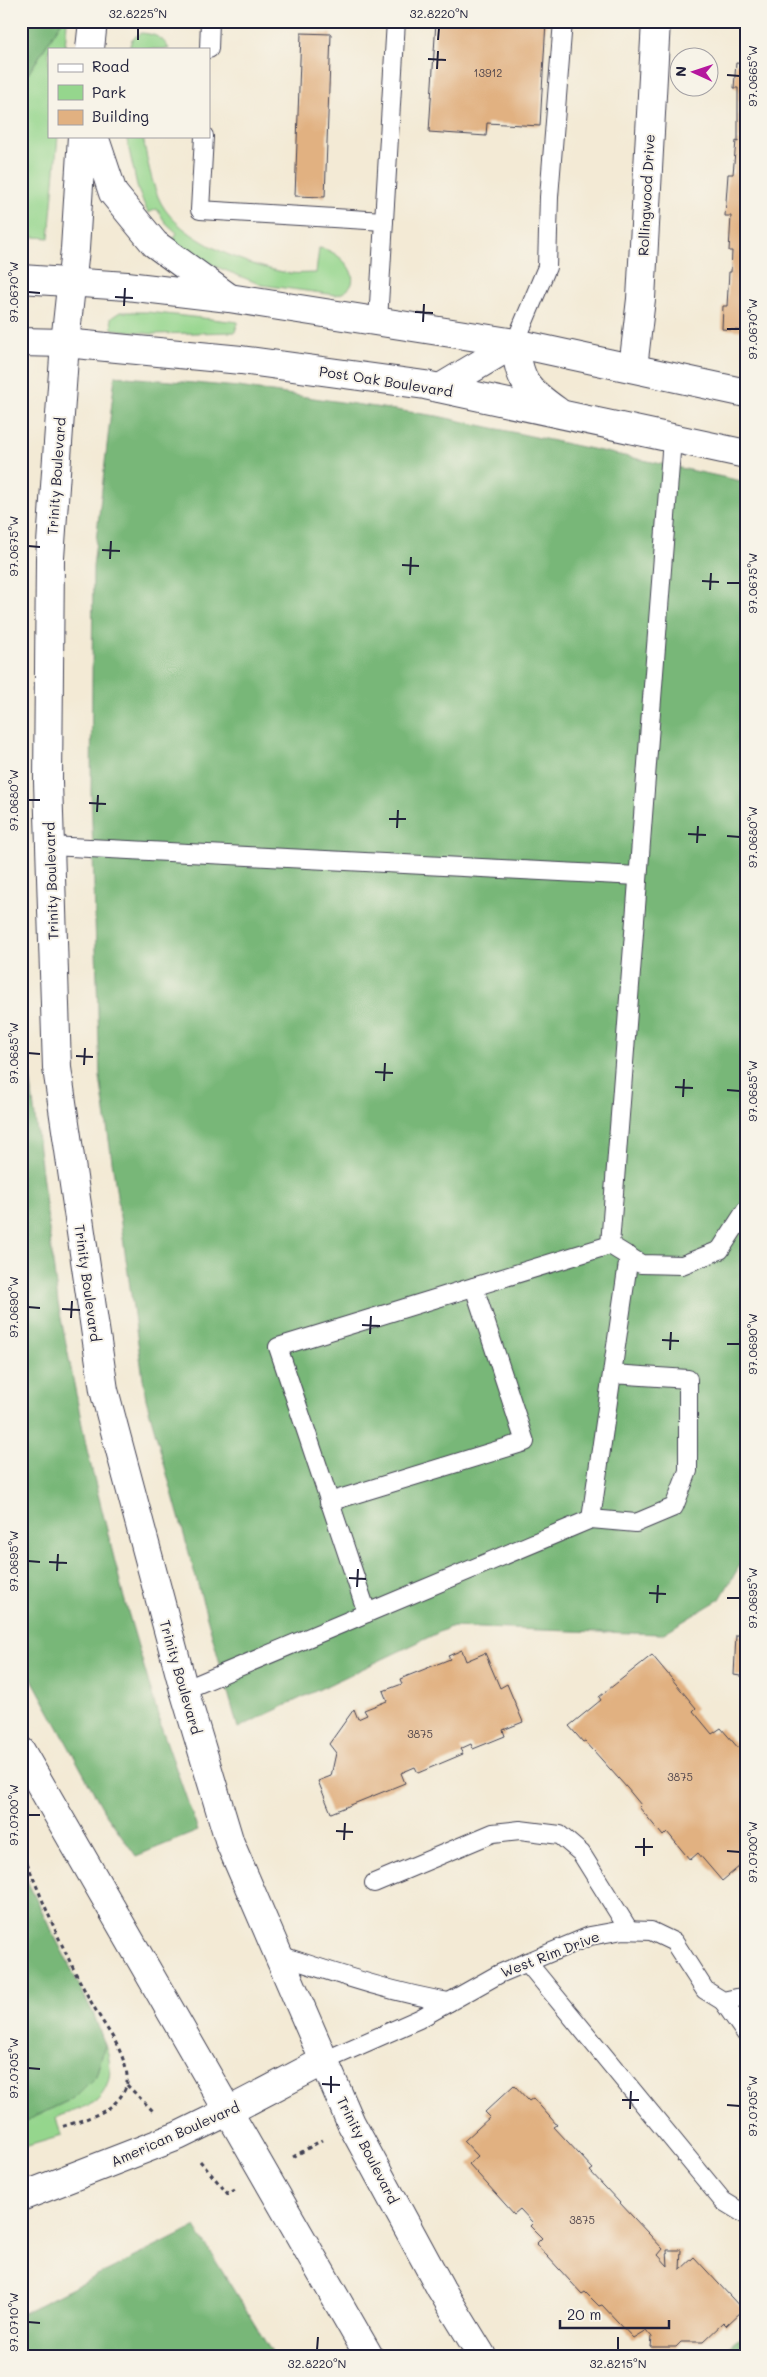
<svg xmlns="http://www.w3.org/2000/svg" width="767" height="2377" font-family="Mali,sans-serif">
	<rect width="100%" height="100%" fill="#f7f3e8"/>
	<filter id="ink" filterUnits="userSpaceOnUse"><feTurbulence type="fractalNoise" baseFrequency=".02" numOctaves="2"/><feDisplacementMap in="SourceGraphic" scale="10" xChannelSelector="R" yChannelSelector="G"/><feConvolveMatrix kernelMatrix="1 2 1 2 8 2 1 2 1" color-interpolation-filters="sRGB"/></filter>
	<filter id="wash" filterUnits="userSpaceOnUse"><feTurbulence type="fractalNoise" baseFrequency=".0096" numOctaves="4" result="noise"/><feDisplacementMap in="SourceGraphic" scale="20" xChannelSelector="R" yChannelSelector="G"/><feGaussianBlur stdDeviation="1.12" result="paint"/><feColorMatrix in="noise" values="0 0 0 0 0 0 0 0 0 0 0 0 0 0 0 0 0 1.4 0 .05"/><feComposite in="paint" operator="in"/></filter>
	<g filter="url(#wash)">
		<rect width="100%" height="100%" fill="#f3ead5"/>
		<!-- green -->
		<g fill="#95d68d" stroke="#5c7c64">
			<path d="M62,21H67L65,49H49V136H58L49,238L21,236V85Z"/>
			<path d="M141,33C154,34 163,37 169,49H129L132,39Z"/>
			<path d="M126,136H143C146,156 152,186 161,203C181,240 249,267 289,273C298,274 307,273 316,273L319,248C342,250 372,286 336,295L262,285L212,265L172,241L177,233L165,222L157,209L148,213L138,190Z"/>
			<path d="M120,312H147L238,322L235,332L152,334L112,329L111,318Z"/>
			<path d="M105,2045C112,2063 113,2085 97,2100C90,2107 66,2113 56,2117L61,2136L21,2148V2123L74,2098L96,2076Z"/>
		</g>
		<!-- forest -->
		<g fill="#78b778" stroke="#4d6c5a">
			<path d="M21,21H62L21,85Z"/>
			<path d="M115,376L238,387L437,416L746,482V1555L720,1599L662,1634L450,1627L238,1728L146,1399L100,1077L91,791L93,567Z"/>
			<path d="M21,1003L58,1303L87,1450L124,1598L162,1729L198,1831L136,1856L104,1811L21,1659Z"/>
			<path d="M21,1869L94,2015L105,2045L96,2076L74,2098L21,2123Z"/>
			<path d="M195,2227L274,2356H21V2314Z"/>
			<path d="M746,2334V2356H717Z"/>
		</g>
		<g id="blocks">
			<!-- building -->
			<g fill="#e1b181">
				<path d="M436,21H546L540,126L487,123L486,136L429,132Z"/>
				<path d="M301,33L331,34L325,197L295,196Z"/>
				<path d="M736,63L746,64V331L722,329L723,306H727L729,272H731L732,251H729L731,216H725L728,174H733L736,141L738,142V88H734Z"/>
				<path d="M745,1627H746V1677L734,1675L736,1635H743Z"/>
				<path d="M462,1650L466,1661L485,1653L500,1688L507,1684L523,1722L503,1730L505,1736L473,1749L471,1744L460,1749L463,1754L418,1773L415,1767L401,1773L405,1783L331,1813L318,1781L331,1776L336,1753L329,1744L354,1709L358,1719L367,1715L364,1710L387,1701L383,1691L402,1684L400,1679L450,1659L448,1656Z"/>
				<path d="M652,1655L696,1708L693,1711L712,1734L721,1728L746,1757L742,1760L746,1765V1861L722,1881L698,1853L690,1860L667,1832L663,1836L639,1807L641,1805L627,1788L585,1741L583,1742L569,1726L601,1700L599,1697Z"/>
				<path d="M514,2085L529,2101L533,2098L557,2125L554,2127L593,2169L590,2171L663,2249L658,2255L668,2266L667,2250H681L680,2270L694,2257L743,2310L726,2326L723,2323L703,2342H681L676,2347H651L652,2337L646,2330L633,2338L602,2305L599,2306L585,2292L582,2294L536,2244L542,2238L530,2226L533,2223L520,2209L514,2214L469,2164L478,2156L464,2141L490,2117L485,2112Z"/>
			</g>
		</g>
	</g>
	<g filter="url(#ink)">
		<use href="#blocks" fill-opacity="0" stroke="#414052" stroke-width="1"/>
		<g fill="none" stroke-linecap="round" stroke-linejoin="round">
			<defs>
				<g id="lane">
					<path d="M209,49L210,21"/>
					<path d="M204,136L200,210L384,221"/>
					<path d="M378,321L396,21"/>
					<path d="M515,343L547,267L549,197L563,21"/>
					<path d="M672,439L610,1245L641,1264L682,1265L720,1250L746,1210"/>
					<path d="M50,846L638,876"/>
					<path d="M612,1374L688,1379V1471L674,1507L636,1523L591,1519L629,1256"/>
					<path d="M329,1502L525,1442L474,1287"/>
					<path d="M591,1519L367,1613L278,1347L610,1245"/>
					<path d="M184,1690L367,1613"/>
					<path d="M374,1883L493,1833L520,1830L560,1835L581,1853L629,1930"/>
					<path d="M279,1955C335,1973 390,1992 449,2002"/>
					<path d="M527,1962L723,2201L746,2215"/>
					<path d="M723,2001L746,2034"/>
					<path d="M324,2061L419,2019L499,1974L590,1936L623,1930L651,1931L674,1942L705,1990L723,2001L746,1996"/>
				</g>
				<path id="street" d="M633,368L641,299L656,21"/>
				<g id="secondary">
					<path d="M90,49L93,21"/>
					<path d="M82,136L75,249L65,343L50,558L48,782L57,1068L104,1390L184,1690L230,1843L351,2123L441,2289L482,2356"/>
					<path d="M94,136L113,193L155,244L228,297"/>
					<path d="M21,279L127,286L229,298L515,343L746,393"/>
					<path d="M21,342L65,343L241,360L425,385L746,454"/>
					<path d="M440,388L515,343C519,381 526,389 557,411"/>
					<path d="M21,1751L369,2356"/>
					<path d="M21,2197L178,2136L227,2112L324,2061"/>
				</g>
			</defs>
			<!-- lane casing -->
			<use href="#lane" stroke="#414052" stroke-width="20"/>
			<!-- street casing -->
			<use href="#street" stroke="#414052" stroke-width="30"/>
			<!-- secondary casing -->
			<use href="#secondary" stroke="#414052" stroke-width="30"/>
			<!-- path -->
			<g stroke="#414052" stroke-width="3" stroke-dasharray="4 4" stroke-linecap="butt">
				<path d="M21,1848C47,1912 72,1975 110,2033C118,2045 131,2072 126,2086C117,2113 84,2119 61,2127"/>
				<path d="M127,2085L153,2111"/>
				<path d="M293,2157L322,2140"/>
				<path d="M200,2161L228,2194L235,2190"/>
			</g>
			<!-- lane -->
			<use href="#lane" stroke="#fff" stroke-width="18"/>
			<!-- street -->
			<use href="#street" stroke="#fff" stroke-width="28"/>
			<!-- secondary -->
			<use href="#secondary" stroke="#fff" stroke-width="28"/>
		</g>
	</g>
	<!-- ticks -->
	<path fill="none" stroke="#22223b" stroke-width="2" d="M138,40V28M438,40L439,28M428,59L446,60M437,69L438,51M727,75L740,76M28,292L40,293M115,297L133,298M124,306L125,288M415,312L433,313M423,322L424,304M727,329H740M28,546L40,547M102,550L120,551M110,559L111,541M402,565L419,566M410,575L411,557M702,581L719,582M727,583H740M710,590L711,573M28,800H40M89,803L106,804M97,812L98,795M389,819H406M397,828L398,810M688,834L706,835M727,836L740,837M697,843L698,826M28,1053L40,1054M76,1056L93,1057M84,1065L85,1048M375,1072L393,1073M384,1081L385,1063M675,1087L693,1088M727,1090L740,1091M683,1097L684,1079M28,1307L40,1308M62,1309L80,1310M71,1318L72,1301M362,1325L380,1326M370,1334L371,1316M662,1340L679,1341M727,1344H740M670,1350L671,1332M28,1561L40,1562M49,1562L67,1563M57,1571L58,1554M349,1578L366,1579M357,1587L358,1569M649,1593L666,1594M727,1598H740M657,1603L658,1585M28,1815H40M336,1831L353,1832M344,1840L345,1823M635,1847H653M727,1851L740,1852M644,1856V1838M28,2068L40,2069M322,2084L340,2085M331,2093V2076M622,2100H639M727,2105L740,2106M630,2109L631,2091M28,2322L40,2323M317,2350L318,2337M618,2350V2337"/>
	<g text-anchor="middle" dominant-baseline="central" stroke-width="4" stroke-linejoin="round" paint-order="stroke">
		<!-- number labels -->
		<g font-size="11" fill="#52464c">
			<text x="488" y="72">13912</text>
			<text x="420" y="1733">3875</text>
			<text x="680" y="1776">3875</text>
			<text x="582" y="2219">3875</text>
		</g>
		<!-- street labels -->
		<g font-size="14" fill="#22223b" stroke="#f7f3e8">
			<text transform="translate(646 195) rotate(-87)">Rollingwood Drive</text>
			<text transform="translate(386 381) rotate(9)">Post Oak Boulevard</text>
			<text transform="translate(56 476) rotate(-86)">Trinity Boulevard</text>
			<text transform="translate(51 881) rotate(-92)">Trinity Boulevard</text>
			<text transform="translate(88 1283) rotate(82)">Trinity Boulevard</text>
			<text transform="translate(181 1677) rotate(74)">Trinity Boulevard</text>
			<text transform="translate(550 1954) rotate(-21)">West Rim Drive</text>
			<text transform="translate(175 2134) rotate(-24)">American Boulevard</text>
			<text transform="translate(368 2150) rotate(63)">Trinity Boulevard</text>
		</g>
	</g>
	<!-- margin -->
	<rect width="767" height="2377" fill="none" stroke="#f7f3e8" stroke-width="55"/>
	<!-- legend -->
	<rect x="48" y="48" width="162" height="90" fill="#f7f3e8" stroke="#a29fa3"/>
	<rect x="58" y="64" width="25" height="8" fill="#ffffff" stroke="#a29fa3"/>
	<text x="92" y="72" font-size="15" fill="#22223b">Road</text>
	<rect x="58" y="85" width="25" height="15" fill="#95d68d" stroke="#a29fa3"/>
	<text x="92" y="98" font-size="15" fill="#22223b">Park</text>
	<rect x="58" y="110" width="25" height="15" fill="#e1b181" stroke="#a29fa3"/>
	<text x="92" y="122" font-size="15" fill="#22223b">Building</text>
	<!-- north arrow -->
	<g transform="translate(694 72) rotate(273)"><circle r="24" fill="#f7f3e8" stroke="#a29fa3"/>
	<path d="M0-4L9 19L0 12L-9 19Z" fill="#b5179e"/>
	<text y="-8" font-size="14" font-weight="bold" text-anchor="middle" fill="#22223b">N</text>
	</g>
	<!-- scale -->
	<path d="M560 2320v8h109v-8" fill="none" stroke="#22223b" stroke-width="2.5"/>
	<text x="567" y="2320" font-size="15" fill="#22223b" stroke="#f7f3e8" stroke-width="4" paint-order="stroke">20 m</text>
	<rect x="28" y="28" width="712" height="2322" fill="none" stroke="#22223b" stroke-width="2"/>
	<g font-size="12" text-anchor="middle" fill="#22223b">
		<text x="138" y="18">32.8225°N</text>
		<text x="439" y="18">32.8220°N</text>
		<text transform="translate(753 76) rotate(-90)" y="4">97.0665°W</text>
		<text transform="translate(14 292) rotate(-90)" y="4">97.0670°W</text>
		<text transform="translate(753 329) rotate(-90)" y="4">97.0670°W</text>
		<text transform="translate(14 546) rotate(-90)" y="4">97.0675°W</text>
		<text transform="translate(753 583) rotate(-90)" y="4">97.0675°W</text>
		<text transform="translate(14 800) rotate(-90)" y="4">97.0680°W</text>
		<text transform="translate(753 837) rotate(-90)" y="4">97.0680°W</text>
		<text transform="translate(14 1053) rotate(-90)" y="4">97.0685°W</text>
		<text transform="translate(753 1091) rotate(-90)" y="4">97.0685°W</text>
		<text transform="translate(14 1307) rotate(-90)" y="4">97.0690°W</text>
		<text transform="translate(753 1344) rotate(-90)" y="4">97.0690°W</text>
		<text transform="translate(14 1561) rotate(-90)" y="4">97.0695°W</text>
		<text transform="translate(753 1598) rotate(-90)" y="4">97.0695°W</text>
		<text transform="translate(14 1815) rotate(-90)" y="4">97.0700°W</text>
		<text transform="translate(753 1852) rotate(-90)" y="4">97.0700°W</text>
		<text transform="translate(14 2068) rotate(-90)" y="4">97.0705°W</text>
		<text transform="translate(753 2106) rotate(-90)" y="4">97.0705°W</text>
		<text transform="translate(14 2322) rotate(-90)" y="4">97.0710°W</text>
		<text x="317" y="2368">32.8220°N</text>
		<text x="618" y="2368">32.8215°N</text>
	</g>
</svg>
